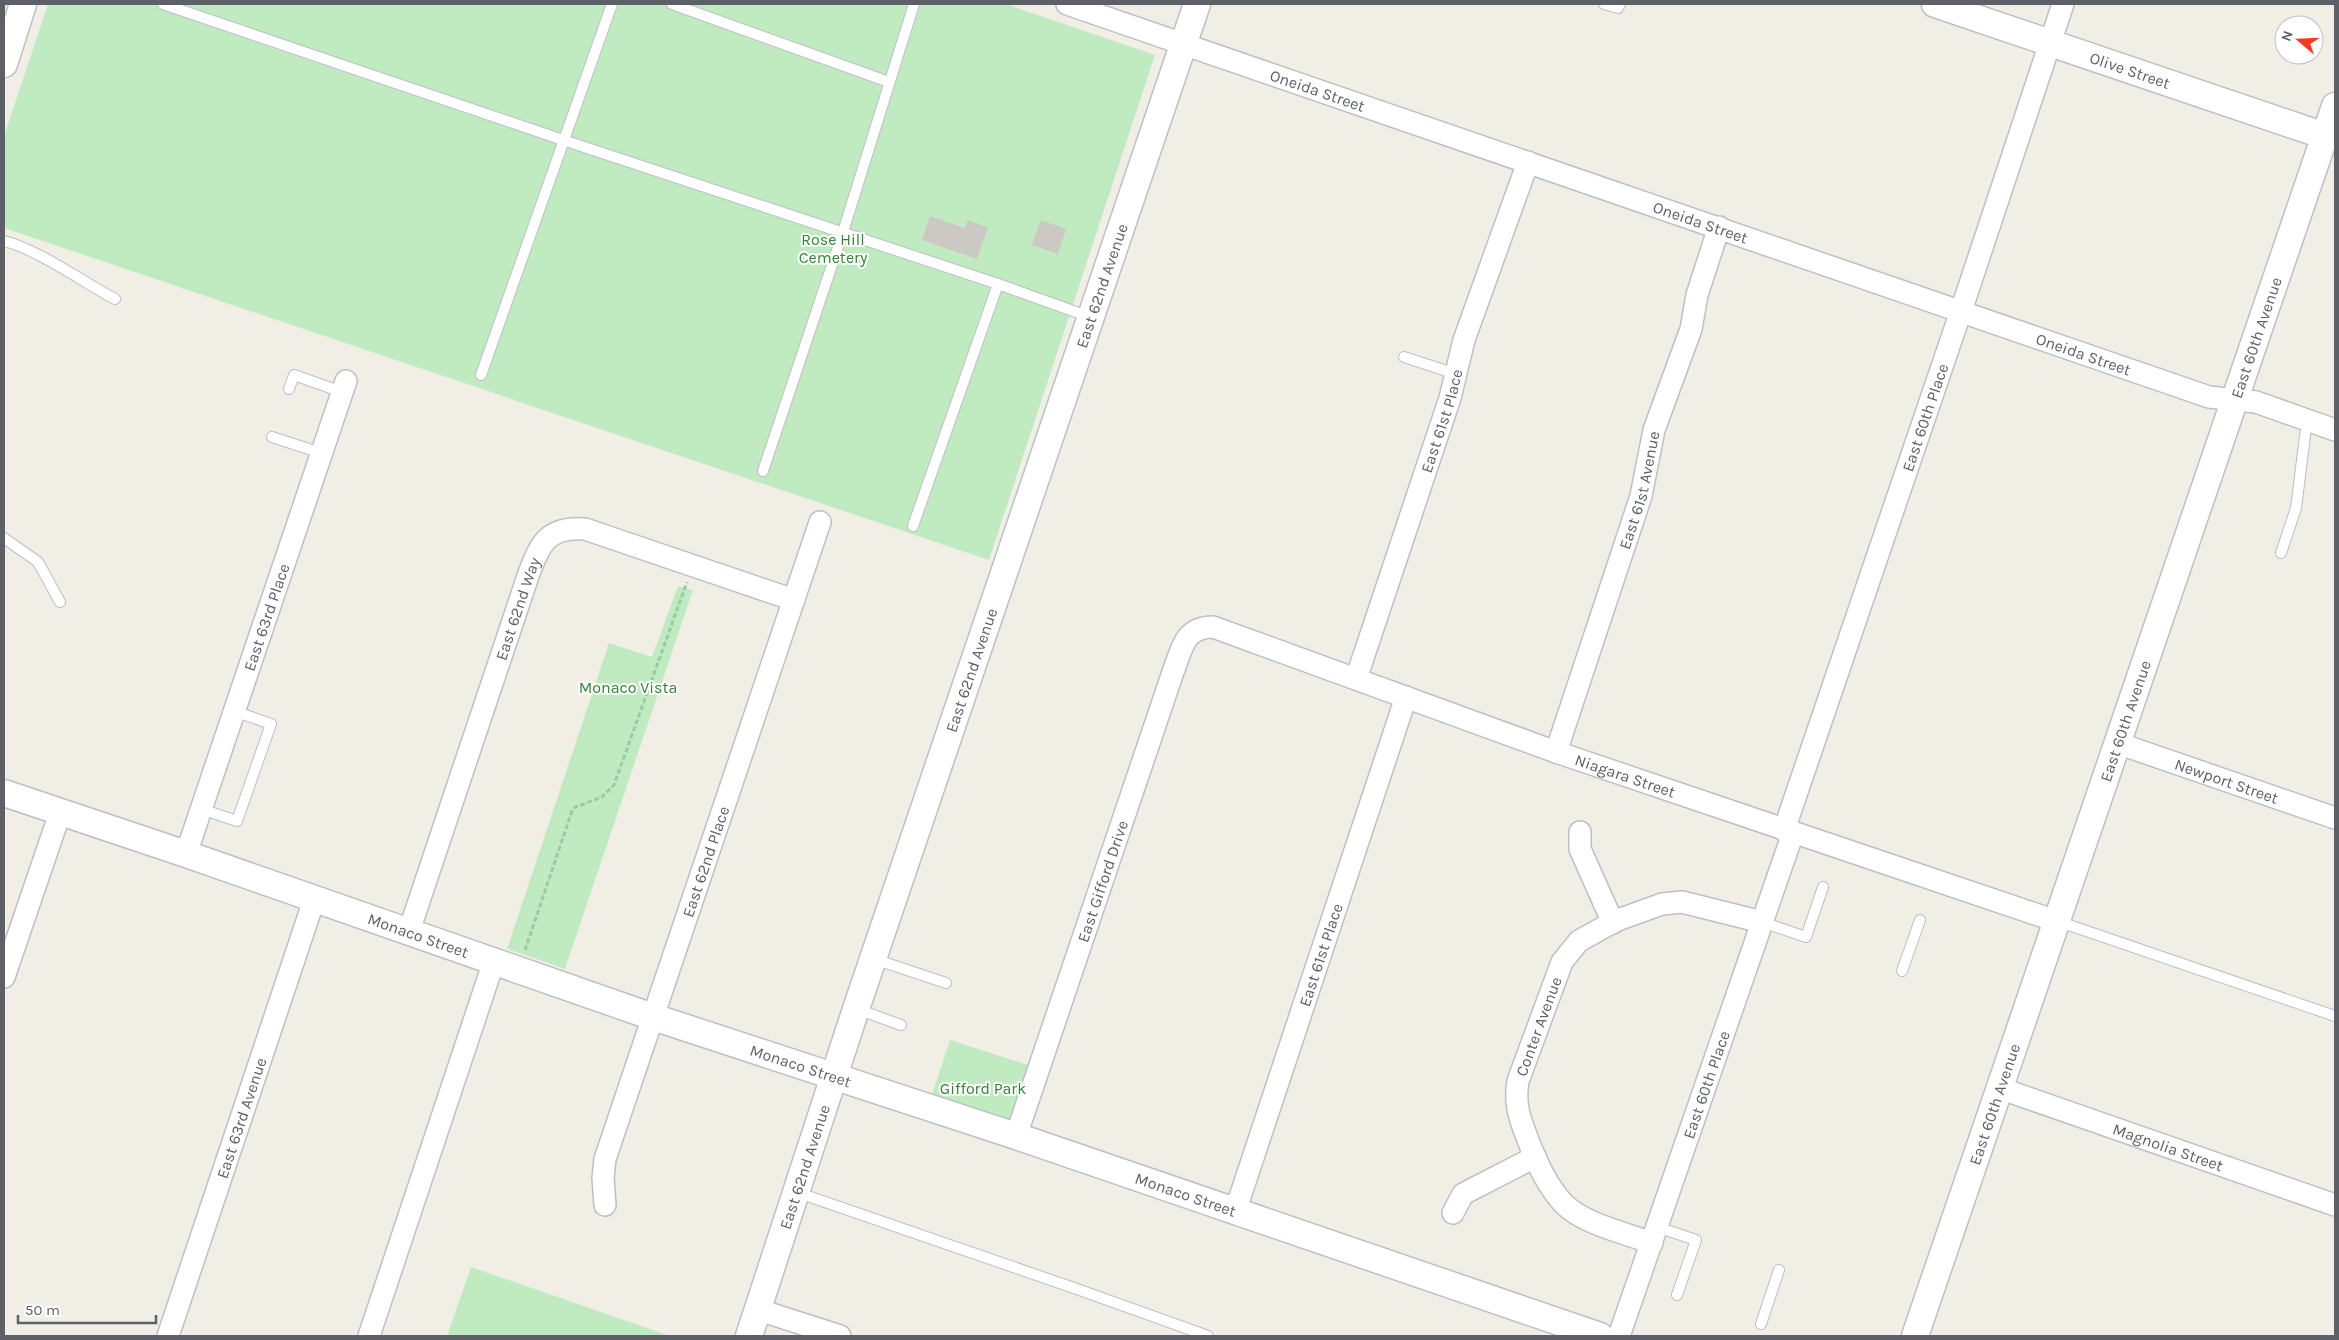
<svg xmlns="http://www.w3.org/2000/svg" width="2339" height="1340" font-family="Karla,sans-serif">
	<rect width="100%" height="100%" fill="#f1efe5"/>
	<!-- green -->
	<g fill="#c0ebc1">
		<path d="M48,4H1006L1155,55L989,560L4,228V136Z"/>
		<path d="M678,586L693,590L565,969L507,949L609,643L652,657Z"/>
		<path d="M950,1040L1038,1068L1016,1136L928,1107Z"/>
		<path d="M471,1267L670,1336H447Z"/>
	</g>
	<!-- building -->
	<g fill="#ccc8c2">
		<path d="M930,216L965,228L968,220L988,228L977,259L922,240Z"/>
		<path d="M1041,220L1066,229L1058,254L1032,245Z"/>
	</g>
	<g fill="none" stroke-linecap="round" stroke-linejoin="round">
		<defs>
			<g id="service">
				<path d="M163,4L563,140L998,284L1090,317"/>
				<path d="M672,4L889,82"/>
				<path d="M1604,4L1618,8L1620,4"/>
				<path d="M4,241C37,249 83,282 115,299"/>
				<path d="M1404,357L1456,374"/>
				<path d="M481,375L612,4"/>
				<path d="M289,389L294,375L342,392"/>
				<path d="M272,437L321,453"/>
				<path d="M763,471L843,232L914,4"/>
				<path d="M913,526L998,284"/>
				<path d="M4,538L38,562L60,602"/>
				<path d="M2281,553L2296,508L2307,420"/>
				<path d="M201,809L237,821L271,724L234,711"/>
				<path d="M2057,921L2335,1016"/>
				<path d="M1762,922L1806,937L1823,887"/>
				<path d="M874,959L946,983"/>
				<path d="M1902,971L1920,920"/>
				<path d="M857,1009L901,1025"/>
				<path d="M796,1192L1074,1288L1208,1336"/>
				<path d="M1657,1227L1696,1240L1677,1295"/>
				<path d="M1761,1324L1779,1270"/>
			</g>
			<g id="minor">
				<path id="s1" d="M1067,4L2209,397L2256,402L2335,430"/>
				<path id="s2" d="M1356,679L1450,398L1464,340L1528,162"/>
				<path id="s3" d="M2117,743L2335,818"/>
				<path id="s4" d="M1556,752L1641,496L1654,430L1691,329L1697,295L1719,227"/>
				<path id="s5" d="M1784,830L1961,311L2063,4"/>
				<path d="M1580,832V849L1613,923"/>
				<path id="s6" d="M186,854L346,381"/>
				<path id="s7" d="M409,931L528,576C540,544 547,526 585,529L794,600"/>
				<path d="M4,977L60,813"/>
				<path id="s8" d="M1999,1088L2335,1205"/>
				<path id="s9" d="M1016,1136L1173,672C1182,649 1184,627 1213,627L1556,752L2056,921"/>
				<path id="s10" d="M605,1205L603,1178L605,1159L820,522"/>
				<path id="s11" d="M1235,1212L1406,697"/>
				<path d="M1453,1213L1463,1194L1535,1157"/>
				<path id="s12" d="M1652,1243C1625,1233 1584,1224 1564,1204C1547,1186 1537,1163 1528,1140C1520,1119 1514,1105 1518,1081L1562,962L1579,941L1615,921L1662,904L1682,902L1762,922"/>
				<path d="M759,1310L840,1336"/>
				<path id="s13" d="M168,1336L314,900"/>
				<path d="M369,1336L494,961"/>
				<path id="s14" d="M1619,1336L1793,833"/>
			</g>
			<g id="tertiary">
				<path id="s15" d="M1935,4L2325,136"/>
				<path d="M4,64L23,4"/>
				<path id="s16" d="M4,793L186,854L653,1017L1016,1136L1600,1336"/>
				<path id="s17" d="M749,1336L856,1009L1197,4"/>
				<path id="s18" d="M1915,1336L2335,106"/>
			</g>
		</defs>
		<!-- service casing -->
		<use href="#service" stroke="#bdbfc5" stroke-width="12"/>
		<!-- minor casing -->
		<use href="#minor" stroke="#bdbfc5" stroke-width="24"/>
		<!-- tertiary casing -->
		<use href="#tertiary" stroke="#bdbfc5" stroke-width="29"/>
		<!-- path -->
		<path stroke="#97cca8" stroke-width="3" stroke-dasharray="5 2.5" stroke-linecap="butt" d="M525,950L573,808L602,797L614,785L687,582"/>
		<!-- service -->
		<use href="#service" stroke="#fff" stroke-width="10"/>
		<!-- minor -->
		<use href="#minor" stroke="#fff" stroke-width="21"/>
		<!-- tertiary -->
		<use href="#tertiary" stroke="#fff" stroke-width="26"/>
	</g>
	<g text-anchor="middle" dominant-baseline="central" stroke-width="4" stroke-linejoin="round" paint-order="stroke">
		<!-- street labels -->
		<g font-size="16" fill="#5d6167" stroke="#fff">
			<text stroke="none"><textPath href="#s15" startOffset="206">Olive Street</textPath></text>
			<text stroke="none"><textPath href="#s1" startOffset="265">Oneida Street</textPath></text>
			<text stroke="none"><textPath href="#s1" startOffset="670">Oneida Street</textPath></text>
			<text stroke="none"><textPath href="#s17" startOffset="1108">East 62nd Avenue</textPath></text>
			<text stroke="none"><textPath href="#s18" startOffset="1055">East 60th Avenue</textPath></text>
			<text stroke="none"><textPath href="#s1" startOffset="1075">Oneida Street</textPath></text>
			<text stroke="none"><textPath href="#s5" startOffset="436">East 60th Place</textPath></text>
			<text stroke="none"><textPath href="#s2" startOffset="272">East 61st Place</textPath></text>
			<text stroke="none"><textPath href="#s4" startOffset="275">East 61st Avenue</textPath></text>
			<text stroke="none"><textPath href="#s7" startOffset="340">East 62nd Way</textPath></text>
			<text stroke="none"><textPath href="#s6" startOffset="250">East 63rd Place</textPath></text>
			<text stroke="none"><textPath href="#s17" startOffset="702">East 62nd Avenue</textPath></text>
			<text stroke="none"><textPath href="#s18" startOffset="650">East 60th Avenue</textPath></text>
			<text stroke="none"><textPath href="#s9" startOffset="994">Niagara Street</textPath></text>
			<text stroke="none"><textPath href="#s3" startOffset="116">Newport Street</textPath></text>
			<text stroke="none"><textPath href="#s10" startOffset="360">East 62nd Place</textPath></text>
			<text stroke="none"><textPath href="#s9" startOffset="269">East Gifford Drive</textPath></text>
			<text stroke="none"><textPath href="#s16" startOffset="438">Monaco Street</textPath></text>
			<text stroke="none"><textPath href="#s11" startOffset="271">East 61st Place</textPath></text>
			<text stroke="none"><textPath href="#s12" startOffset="290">Conter Avenue</textPath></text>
			<text stroke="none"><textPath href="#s16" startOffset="842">Monaco Street</textPath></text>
			<text stroke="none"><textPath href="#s14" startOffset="266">East 60th Place</textPath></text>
			<text stroke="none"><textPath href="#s18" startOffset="245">East 60th Avenue</textPath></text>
			<text stroke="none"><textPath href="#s13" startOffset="230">East 63rd Avenue</textPath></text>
			<text stroke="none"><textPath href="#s8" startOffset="179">Magnolia Street</textPath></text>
			<text stroke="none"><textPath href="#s17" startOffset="178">East 62nd Avenue</textPath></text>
			<text stroke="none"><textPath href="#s16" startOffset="1248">Monaco Street</textPath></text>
		</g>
		<!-- park labels -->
		<g font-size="16" fill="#2d8732" stroke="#fff">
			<text x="833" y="239">Rose Hill<tspan x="833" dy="18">Cemetery</tspan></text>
			<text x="628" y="687">Monaco Vista</text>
			<text x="983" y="1088">Gifford Park</text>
		</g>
	</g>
	<!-- border -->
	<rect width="2339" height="1340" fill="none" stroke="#5d6167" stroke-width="10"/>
	<!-- north arrow -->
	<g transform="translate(2299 40) rotate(289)"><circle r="24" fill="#ffffff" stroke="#bec0c2"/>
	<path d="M0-4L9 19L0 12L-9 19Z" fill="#fa3822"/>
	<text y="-8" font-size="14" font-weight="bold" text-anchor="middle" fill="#5d6167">N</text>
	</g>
	<!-- scale -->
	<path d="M18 1315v8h138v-8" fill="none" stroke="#5d6167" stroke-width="2.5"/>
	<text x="25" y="1315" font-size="15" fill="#5d6167" stroke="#ffffff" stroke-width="4" paint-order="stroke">50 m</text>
</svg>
